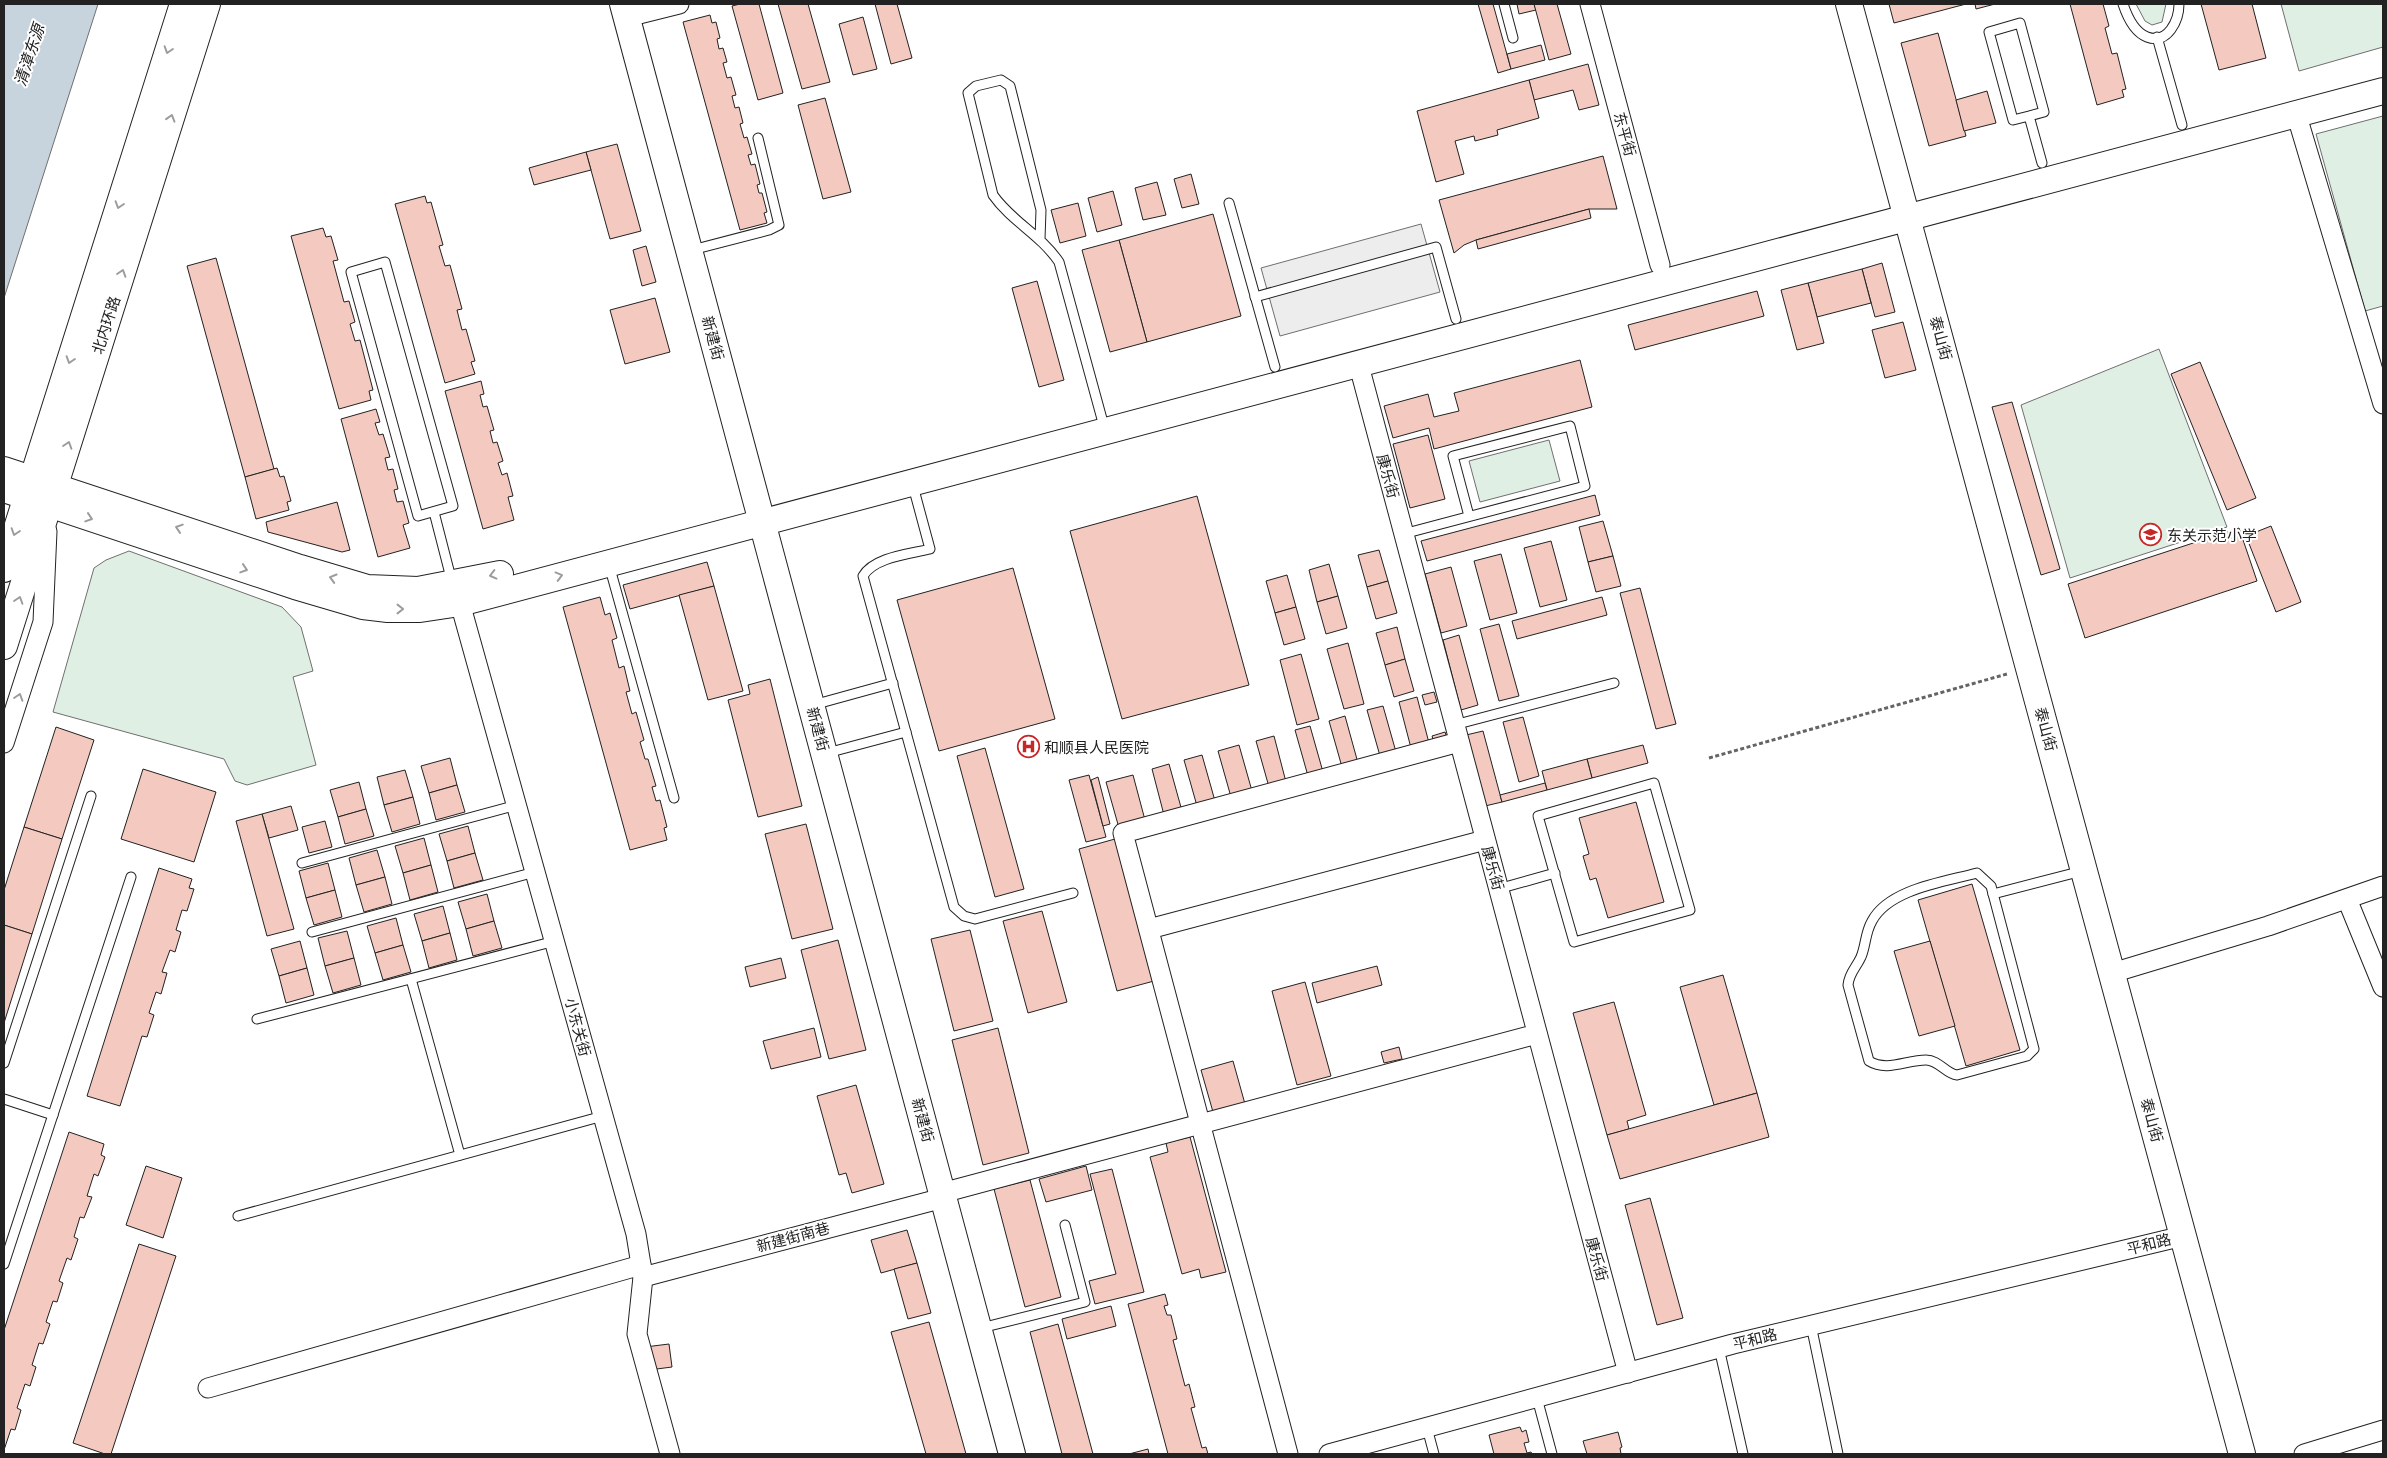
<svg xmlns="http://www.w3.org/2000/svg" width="2387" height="1458" font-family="Inter,'Noto Sans SC',sans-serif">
	<rect width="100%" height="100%" fill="#fff"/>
	<!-- green -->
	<g fill="#e0efe3" stroke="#6f6f6f">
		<path d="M2136,4H2166L2162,22L2152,25L2145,21Z"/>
		<path d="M2281,4H2383V47L2299,71Z"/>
		<path d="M2383,116V306L2365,311L2316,134Z"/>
		<path d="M2159,349L2227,527L2070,578L2021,405Z"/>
		<path d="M1549,440L1560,481L1480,502L1469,461Z"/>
		<path d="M129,551L282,607L301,627L313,671L293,677L316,765L247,785L235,781L224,759L53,712L94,568L106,560Z"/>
	</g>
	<!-- parking -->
	<path fill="#ededed" stroke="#6f6f6f" d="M1421,224L1440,292L1280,336L1261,268Z"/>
	<!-- water -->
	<path fill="#c7d3dd" stroke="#6f6f6f" d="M4,4H98L4,298Z"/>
	<!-- building -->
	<g fill="#f3c9c0" stroke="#222">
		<path d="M740,4H759L783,93L758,100L732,6Z"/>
		<path d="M778,4H808L830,82L802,89Z"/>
		<path d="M875,4H897L912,58L891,64Z"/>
		<path d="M1478,4H1493L1511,69L1498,73Z"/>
		<path d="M1517,4H1534L1536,10L1519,14Z"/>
		<path d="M1534,4H1557L1571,54L1549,60Z"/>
		<path d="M1889,4H1966L1894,23Z"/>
		<path d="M1975,4H1995L1976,9Z"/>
		<path d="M2070,4H2103L2109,26L2105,28L2112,54L2117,53L2126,89L2122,90L2124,97L2097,105Z"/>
		<path d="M2201,4H2252L2266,58L2219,70Z"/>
		<path d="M710,15L712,23L716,22L720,38L717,39L719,49L723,48L727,62L723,63L727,78L731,77L736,95L732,96L735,108L739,107L743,123L740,124L744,138L747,137L752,154L748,155L751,165L755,164L760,184L757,185L759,193H762L767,212L764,213L767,223L740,230L683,22Z"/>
		<path d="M863,17L877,69L853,75L839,24Z"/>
		<path d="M1938,33L1966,136L1929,146L1901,43Z"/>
		<path d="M1541,45L1545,60L1511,69L1507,54Z"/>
		<path d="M1588,64L1599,105L1579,110L1573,90L1534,100L1529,80Z"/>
		<path d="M1529,80L1539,118L1497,130L1498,135L1475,141L1474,136L1455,141L1464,174L1436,182L1417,111Z"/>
		<path d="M1987,91L1996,123L1964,131L1956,100Z"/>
		<path d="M825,98L851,192L823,199L798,105Z"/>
		<path d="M617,144L641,231L610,239L586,152Z"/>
		<path d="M586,152L591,170L534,185L529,168Z"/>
		<path d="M1603,156L1617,209H1589L1476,240L1464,245L1454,253L1439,200Z"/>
		<path d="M1191,174L1199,204L1182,208L1174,179Z"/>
		<path d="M1157,182L1166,215L1143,220L1135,188Z"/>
		<path d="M1113,191L1122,225L1097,232L1088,198Z"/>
		<path d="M425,196L427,203L431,202L443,245L439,246L445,266L450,265L462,309L457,310L462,330L466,329L475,361L471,362L475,374L445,383L395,204Z"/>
		<path d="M1078,203L1086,236L1060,243L1051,210Z"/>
		<path d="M1589,209L1591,218L1478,249L1476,240Z"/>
		<path d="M1213,214L1241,316L1147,342L1119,240Z"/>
		<path d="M323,228L326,237L331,236L338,260L333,261L344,302L349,301L355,322L350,324L355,341L360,340L373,390L369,391L371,400L339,409L291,236Z"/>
		<path d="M1119,240L1147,342L1110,352L1082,250Z"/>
		<path d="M646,246L656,282L642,286L633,250Z"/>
		<path d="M216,258L274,469L245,477L187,266Z"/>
		<path d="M1882,263L1895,312L1875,317L1862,269Z"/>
		<path d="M1862,269L1871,303L1817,317L1808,283Z"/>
		<path d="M1037,281L1064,380L1039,387L1012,288Z"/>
		<path d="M1808,283L1824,343L1797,350L1781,290Z"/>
		<path d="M1757,291L1764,316L1635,350L1628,325Z"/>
		<path d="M655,298L670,352L625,364L610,310Z"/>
		<path d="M1903,322L1916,370L1885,378L1872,330Z"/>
		<path d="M1580,360L1592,407L1434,449L1429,428L1393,438L1384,406L1428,394L1434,417L1459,411L1454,393Z"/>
		<path d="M2200,362L2256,498L2227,510L2171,374Z"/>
		<path d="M481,381L484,394L480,395L483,407L487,406L494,430L490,431L493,443L497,442L503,461L498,463L502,475L507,473L513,496L508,497L514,520L483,529L445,391Z"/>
		<path d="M2012,402L2060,569L2041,575L1992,407Z"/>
		<path d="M376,409L380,422L375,423L379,435L383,434L390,457L385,458L388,470L393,469L398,489L394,490L397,502L403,501L409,523L403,525L410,548L378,557L341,419Z"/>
		<path d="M1428,435L1445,499L1410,508L1393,444Z"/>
		<path d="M277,468L280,477L284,476L291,501L287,502L289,510L256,519L245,477Z"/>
		<path d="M1595,495L1600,515L1427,561L1421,541Z"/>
		<path d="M1197,496L1249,685L1122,719L1070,531Z"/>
		<path d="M337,502L350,550L342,552L268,532L266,522Z"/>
		<path d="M1603,521L1613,556L1588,562L1579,527Z"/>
		<path d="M2271,526L2301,602L2276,612L2246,536Z"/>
		<path d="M2239,528L2257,581L2085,638L2068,584Z"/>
		<path d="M1551,541L1567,600L1540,607L1524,548Z"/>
		<path d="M1379,550L1388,581L1367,587L1358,555Z"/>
		<path d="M1501,554L1517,613L1490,620L1474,561Z"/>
		<path d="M1613,556L1621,586L1596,592L1588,562Z"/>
		<path d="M707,562L714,586L630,609L623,585Z"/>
		<path d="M1329,564L1338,596L1317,602L1309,570Z"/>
		<path d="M1451,567L1467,626L1441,633L1425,574Z"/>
		<path d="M1013,568L1055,719L939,751L897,600Z"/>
		<path d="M1287,575L1296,607L1275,613L1266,581Z"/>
		<path d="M1388,581L1397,613L1376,619L1367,587Z"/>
		<path d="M714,586L743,691L708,700L679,595Z"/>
		<path d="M1640,588L1676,724L1656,729L1620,593Z"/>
		<path d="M1338,596L1347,628L1326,634L1317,602Z"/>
		<path d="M600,597L605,615L610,613L617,638L612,640L619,668L624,666L630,691L626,692L632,714L636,712L644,740L640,742L645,759H648L656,786L652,787L656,801L660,800L667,827L664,828L667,840L630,850L563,607Z"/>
		<path d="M1602,597L1607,615L1517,639L1512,621Z"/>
		<path d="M1296,607L1305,639L1284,645L1275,613Z"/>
		<path d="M1499,624L1519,696L1499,701L1480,629Z"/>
		<path d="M1397,627L1405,659L1385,665L1376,633Z"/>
		<path d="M1459,635L1478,705L1461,710L1443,640Z"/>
		<path d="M1348,643L1364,704L1344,709L1327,649Z"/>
		<path d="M1301,654L1319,719L1297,725L1280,660Z"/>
		<path d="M1405,659L1414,691L1394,697L1385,665Z"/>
		<path d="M770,679L802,806L758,817L728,700L750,694L748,685Z"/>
		<path d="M1434,692L1437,702L1425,705L1422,695Z"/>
		<path d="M1417,697L1429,743L1411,748L1399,702Z"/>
		<path d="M1383,706L1396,752L1380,756L1367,710Z"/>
		<path d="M1345,716L1358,763L1342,767L1329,721Z"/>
		<path d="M1523,717L1539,776L1519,782L1503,722Z"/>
		<path d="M1310,726L1323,772L1308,776L1295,730Z"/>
		<path d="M56,727L94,740L62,839L24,827Z"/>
		<path d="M1483,731L1502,802L1485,806L1466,735Z"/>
		<path d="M1445,732L1447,738L1434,742L1432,736Z"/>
		<path d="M1274,736L1286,782L1269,787L1256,741Z"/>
		<path d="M1239,745L1252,791L1231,797L1218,751Z"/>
		<path d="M1643,745L1648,763L1592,778L1587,759Z"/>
		<path d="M985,748L1024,889L995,897L957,756Z"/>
		<path d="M1202,755L1215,801L1197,806L1184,760Z"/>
		<path d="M450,758L457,785L429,793L421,766Z"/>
		<path d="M1587,759L1592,778L1547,790L1542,771Z"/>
		<path d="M1169,764L1182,811L1164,815L1152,769Z"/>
		<path d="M143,769L216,792L194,862L121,839Z"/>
		<path d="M405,770L413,797L384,805L377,777Z"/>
		<path d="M1089,775L1106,837L1086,842L1069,780Z"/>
		<path d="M1133,775L1145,820L1119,828L1106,782Z"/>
		<path d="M1098,777L1110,824L1103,826L1091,780Z"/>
		<path d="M359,782L366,809L338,817L330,790Z"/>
		<path d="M1545,783L1547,790L1502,802L1500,795Z"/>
		<path d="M457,785L465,812L436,820L429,793Z"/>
		<path d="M413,797L420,824L392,832L384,805Z"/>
		<path d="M1636,802L1664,902L1608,918L1596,878L1590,880L1583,856L1589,854L1579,818Z"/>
		<path d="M291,806L298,830L269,838L262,814Z"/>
		<path d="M366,809L374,836L345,844L338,817Z"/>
		<path d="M262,814L294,929L267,936L236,821Z"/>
		<path d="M325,821L332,847L309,853L302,827Z"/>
		<path d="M806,824L833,929L792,939L765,834Z"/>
		<path d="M468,826L475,853L447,861L439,834Z"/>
		<path d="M24,827L62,839L32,934L4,925V890Z"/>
		<path d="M424,838L431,865L403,873L395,846Z"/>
		<path d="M1115,839L1154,981L1117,991L1079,849Z"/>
		<path d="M377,850L385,877L356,885L349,858Z"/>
		<path d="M475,853L483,880L454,888L447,861Z"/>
		<path d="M328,863L335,890L306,898L299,871Z"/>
		<path d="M431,865L438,892L410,900L403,873Z"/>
		<path d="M159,868L192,879L189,888L194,889L187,911L182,910L176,930L181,932L175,952L170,950L162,972L167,973L161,994L156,992L149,1013L154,1015L147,1037L142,1036L120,1106L87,1096Z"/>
		<path d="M385,877L392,904L364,912L356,885Z"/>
		<path d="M1972,884L2020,1050L1966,1066L1918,900Z"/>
		<path d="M335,890L342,917L314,925L306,898Z"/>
		<path d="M487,894L494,921L466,929L458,902Z"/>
		<path d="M443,906L450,933L422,941L414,914Z"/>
		<path d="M1042,911L1067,1002L1028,1013L1003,921Z"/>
		<path d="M396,918L403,945L375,953L367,926Z"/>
		<path d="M494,921L502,948L473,956L466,929Z"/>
		<path d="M4,925L32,934L4,1023Z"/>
		<path d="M970,930L993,1021L954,1031L931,939Z"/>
		<path d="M347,931L354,958L325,966L318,938Z"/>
		<path d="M450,933L457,960L429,968L422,941Z"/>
		<path d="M838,940L866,1050L829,1059L801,950Z"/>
		<path d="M300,941L307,968L279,976L271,949Z"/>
		<path d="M1930,941L1955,1026L1919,1036L1894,951Z"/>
		<path d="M403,945L411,972L383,980L375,953Z"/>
		<path d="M354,958L361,985L333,993L325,966Z"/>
		<path d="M781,958L786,978L750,987L745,967Z"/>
		<path d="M1377,966L1382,985L1317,1003L1312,983Z"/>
		<path d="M307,968L314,995L286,1003L279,976Z"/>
		<path d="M1723,975L1757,1093L1714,1105L1680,987Z"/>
		<path d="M1305,982L1331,1076L1297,1085L1272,991Z"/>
		<path d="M1614,1002L1646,1115L1627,1121L1629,1129L1607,1135L1573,1013Z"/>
		<path d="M814,1028L821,1057L771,1069L763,1041Z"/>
		<path d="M998,1028L1029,1153L983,1165L952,1040Z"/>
		<path d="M1399,1047L1402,1059L1384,1063L1381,1052Z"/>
		<path d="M1233,1061L1245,1104L1213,1112L1201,1070Z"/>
		<path d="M856,1085L884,1184L852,1193L846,1173L839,1175L817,1096Z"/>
		<path d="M1757,1093L1769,1137L1620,1179L1607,1135Z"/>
		<path d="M69,1132L104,1144L101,1155L105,1157L98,1176L94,1174L87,1196L92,1197L84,1218L80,1217L74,1237L78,1239L71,1260L67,1258L59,1281L63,1283L57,1302L53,1301L46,1322L50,1324L43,1344L39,1343L32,1365L36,1367L30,1386L25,1384L17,1408L21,1410L15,1430L11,1429L4,1450V1330Z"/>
		<path d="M1190,1137L1226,1272L1201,1278L1199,1269L1182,1274L1150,1157L1168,1152L1166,1143Z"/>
		<path d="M146,1166L182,1178L163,1238L126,1225Z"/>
		<path d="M1086,1166L1092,1190L1046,1202L1039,1179Z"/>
		<path d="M1112,1169L1144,1292L1095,1304L1089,1281L1116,1274L1090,1174Z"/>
		<path d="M1030,1180L1061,1297L1025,1307L994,1189Z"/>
		<path d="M1650,1198L1683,1318L1657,1325L1625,1205Z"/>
		<path d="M907,1230L917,1263L881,1273L871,1240Z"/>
		<path d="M139,1244L176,1256L111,1454H105L73,1443Z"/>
		<path d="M917,1263L931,1313L908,1319L894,1269Z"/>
		<path d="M1165,1294L1168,1305L1164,1306L1167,1315H1171L1177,1339L1173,1340L1185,1386L1189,1384L1195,1407L1191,1408L1202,1448L1206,1447L1208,1454H1168L1128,1304Z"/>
		<path d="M1111,1306L1116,1326L1067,1339L1062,1319Z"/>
		<path d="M929,1322L966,1454H926L891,1332Z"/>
		<path d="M1058,1324L1093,1454H1062L1030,1332Z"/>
		<path d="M669,1344L672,1367L649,1370L645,1347Z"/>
		<path d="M1520,1427L1522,1432L1526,1430L1529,1442L1524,1443L1527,1453L1531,1452L1532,1454H1494L1489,1435Z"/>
		<path d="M1618,1432L1622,1447L1620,1448L1621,1454H1587L1583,1441Z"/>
		<path d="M1148,1449L1149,1454H1129Z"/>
	</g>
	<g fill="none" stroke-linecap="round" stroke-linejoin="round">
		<defs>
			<g id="lane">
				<path d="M1504,4L1513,38"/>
				<path d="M2123,4C2127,16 2134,32 2147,37C2168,45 2179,20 2179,4"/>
				<path d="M2157,37L2182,125"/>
				<path d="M2029,116L2044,112L2020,23L1989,32L2013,120L2029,116L2042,163"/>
				<path d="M1229,203L1275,367"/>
				<path d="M1040,239L1041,210L1010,86L1001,80L976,86L968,93L993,195C1012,222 1040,234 1059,262L1105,430"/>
				<path d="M692,250L769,230L779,225L758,138"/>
				<path d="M385,262L453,506L418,516L351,272Z"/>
				<path d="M1255,297L1436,247L1456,319"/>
				<path d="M913,486L930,549C910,554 874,557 863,576L954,907L964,916L975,919L1073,893"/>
				<path d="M434,512L452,582"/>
				<path d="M1403,534L1585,486L1570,426L1453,456L1469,516"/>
				<path d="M609,565L674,798"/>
				<path d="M813,705L893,683"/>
				<path d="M1454,725L1614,683"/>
				<path d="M827,753L906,732"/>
				<path d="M1654,783L1690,910L1574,942L1538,816Z"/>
				<path d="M302,863L517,805"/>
				<path d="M1977,873L1991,886L2034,1049L2027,1056L1957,1075C1946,1074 1939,1060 1926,1060C1906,1060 1887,1072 1869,1061L1848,985C1849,973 1856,968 1861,957C1866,945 1865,933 1872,921C1889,889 1944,882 1977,873Z"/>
				<path d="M1498,889L1555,873"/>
				<path d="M1993,894L2082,871"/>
				<path d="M312,932L535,872"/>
				<path d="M411,979L460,1155"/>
				<path d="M257,1019L555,941"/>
				<path d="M4,1063L91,796"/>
				<path d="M4,1099L53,1115"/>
				<path d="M238,1216L603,1116"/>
				<path d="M4,1264L131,877"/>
				<path d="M1811,1325L1838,1454"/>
				<path d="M981,1328L1085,1302L1065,1225"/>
				<path d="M1719,1348L1743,1454"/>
				<path d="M1537,1398L1552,1454"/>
				<path d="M1427,1428L1434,1454"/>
			</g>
			<g id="street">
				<path d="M1590,4L1660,265"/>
				<path d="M627,17L679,4"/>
				<path d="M2296,113L2383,404"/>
				<path d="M1358,362L1628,1373"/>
				<path d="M460,603L636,1234L643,1277L637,1334L670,1454"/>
				<path d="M4,743L43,622L47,531"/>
				<path d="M2347,899L2383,987"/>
				<path d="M1149,929L1485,840"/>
				<path d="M2112,973L2268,926L2383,886"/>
				<path d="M942,1193L1537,1034"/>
				<path d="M643,1277L943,1198"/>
				<path d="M208,1388L641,1265"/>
				<path d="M1288,1454L1123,833L1459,742"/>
				<path d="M1329,1454L1733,1344L2183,1236"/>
				<path d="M2304,1454L2383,1430"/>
			</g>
			<g id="secondary">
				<path d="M623,4L1012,1454"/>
				<path d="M1849,4L2242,1454"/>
				<path d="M4,470L300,568L367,588L418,590L500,574"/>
				<path d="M4,489L295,586L363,606L388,609H420L460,603L2383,91"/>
				<path d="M4,569L183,4"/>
				<path d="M4,646L207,4"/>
			</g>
		</defs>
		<!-- lane casing -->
		<use href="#lane" stroke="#222" stroke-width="11"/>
		<!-- street casing -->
		<use href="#street" stroke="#222" stroke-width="21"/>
		<!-- secondary casing -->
		<use href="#secondary" stroke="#222" stroke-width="28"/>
		<!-- path -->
		<path stroke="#646464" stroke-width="3" stroke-dasharray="4 2.5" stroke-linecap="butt" d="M1709,758L2007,674"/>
		<!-- lane -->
		<use href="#lane" stroke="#fff" stroke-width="9"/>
		<!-- street -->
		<use href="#street" stroke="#fff" stroke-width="19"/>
		<!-- secondary -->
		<use href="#secondary" stroke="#fff" stroke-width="26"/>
	</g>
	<!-- one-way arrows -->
	<defs><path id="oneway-chevron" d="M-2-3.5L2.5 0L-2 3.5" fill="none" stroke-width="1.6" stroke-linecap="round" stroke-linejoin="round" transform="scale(1.25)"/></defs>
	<g stroke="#9c9c9c">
		<use href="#oneway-chevron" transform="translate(168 50) rotate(108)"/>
		<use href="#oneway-chevron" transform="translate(171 118) rotate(-73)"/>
		<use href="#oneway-chevron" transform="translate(119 205) rotate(108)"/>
		<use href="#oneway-chevron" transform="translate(122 273) rotate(-72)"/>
		<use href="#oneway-chevron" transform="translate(70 360) rotate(108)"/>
		<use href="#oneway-chevron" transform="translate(68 445) rotate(-72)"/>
		<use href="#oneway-chevron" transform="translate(89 518) rotate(18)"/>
		<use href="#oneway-chevron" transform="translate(179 528) rotate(-162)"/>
		<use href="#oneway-chevron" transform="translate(15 532) rotate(108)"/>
		<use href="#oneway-chevron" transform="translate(244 569) rotate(18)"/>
		<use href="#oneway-chevron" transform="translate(493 575) rotate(166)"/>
		<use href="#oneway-chevron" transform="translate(559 576) rotate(-15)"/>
		<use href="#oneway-chevron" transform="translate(333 578) rotate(-164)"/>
		<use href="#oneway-chevron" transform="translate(19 600) rotate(-72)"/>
		<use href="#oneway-chevron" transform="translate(400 609)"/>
		<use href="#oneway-chevron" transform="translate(19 697) rotate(-72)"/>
	</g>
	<!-- icons -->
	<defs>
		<symbol id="school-ring" viewBox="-11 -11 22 22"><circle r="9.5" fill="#fff" stroke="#c62828" stroke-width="1.5"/><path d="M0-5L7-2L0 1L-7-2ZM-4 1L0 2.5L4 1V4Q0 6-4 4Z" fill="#c62828"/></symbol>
		<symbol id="hospital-ring" viewBox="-11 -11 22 22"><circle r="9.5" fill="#fff" stroke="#c62828" stroke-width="1.5"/><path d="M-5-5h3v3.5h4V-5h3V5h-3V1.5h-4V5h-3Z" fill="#c62828"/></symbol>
	</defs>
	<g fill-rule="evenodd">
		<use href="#school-ring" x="2138" y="522" width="25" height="25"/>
		<use href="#hospital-ring" x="1016" y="734" width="25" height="25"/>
	</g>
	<g text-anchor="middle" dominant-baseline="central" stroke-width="4" stroke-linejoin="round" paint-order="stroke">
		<!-- street labels -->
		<g font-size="15" fill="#222" stroke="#fff">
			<text transform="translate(1625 134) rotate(75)">东平街</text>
			<text transform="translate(106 325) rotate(-72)">北内环路</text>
			<text transform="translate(713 338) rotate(75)">新建街</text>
			<text transform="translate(1941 338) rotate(75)">泰山街</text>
			<text transform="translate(1388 476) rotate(75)">康乐街</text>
			<text transform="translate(818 729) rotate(75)">新建街</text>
			<text transform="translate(2046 729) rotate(75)">泰山街</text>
			<text transform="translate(1493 868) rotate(75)">康乐街</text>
			<text transform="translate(578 1027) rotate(75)">小东关街</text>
			<text transform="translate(923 1120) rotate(75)">新建街</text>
			<text transform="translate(2152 1120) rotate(75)">泰山街</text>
			<text transform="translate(793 1237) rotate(-15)">新建街南巷</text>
			<text transform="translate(2149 1244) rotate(-14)">平和路</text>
			<text transform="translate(1597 1259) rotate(75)">康乐街</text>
			<text transform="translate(1755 1339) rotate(-14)">平和路</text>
		</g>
		<!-- poi labels -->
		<g font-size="15" fill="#222" stroke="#fff" text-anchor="start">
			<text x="2167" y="535">东关示范小学</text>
			<text x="1044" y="747">和顺县人民医院</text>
		</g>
		<!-- water labels -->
		<g font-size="16" font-style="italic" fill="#222" stroke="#fff">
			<text transform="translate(29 55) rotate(-72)">清漳东源</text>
		</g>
	</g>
	<!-- border -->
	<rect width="2387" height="1458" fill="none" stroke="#222222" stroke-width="10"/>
</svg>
